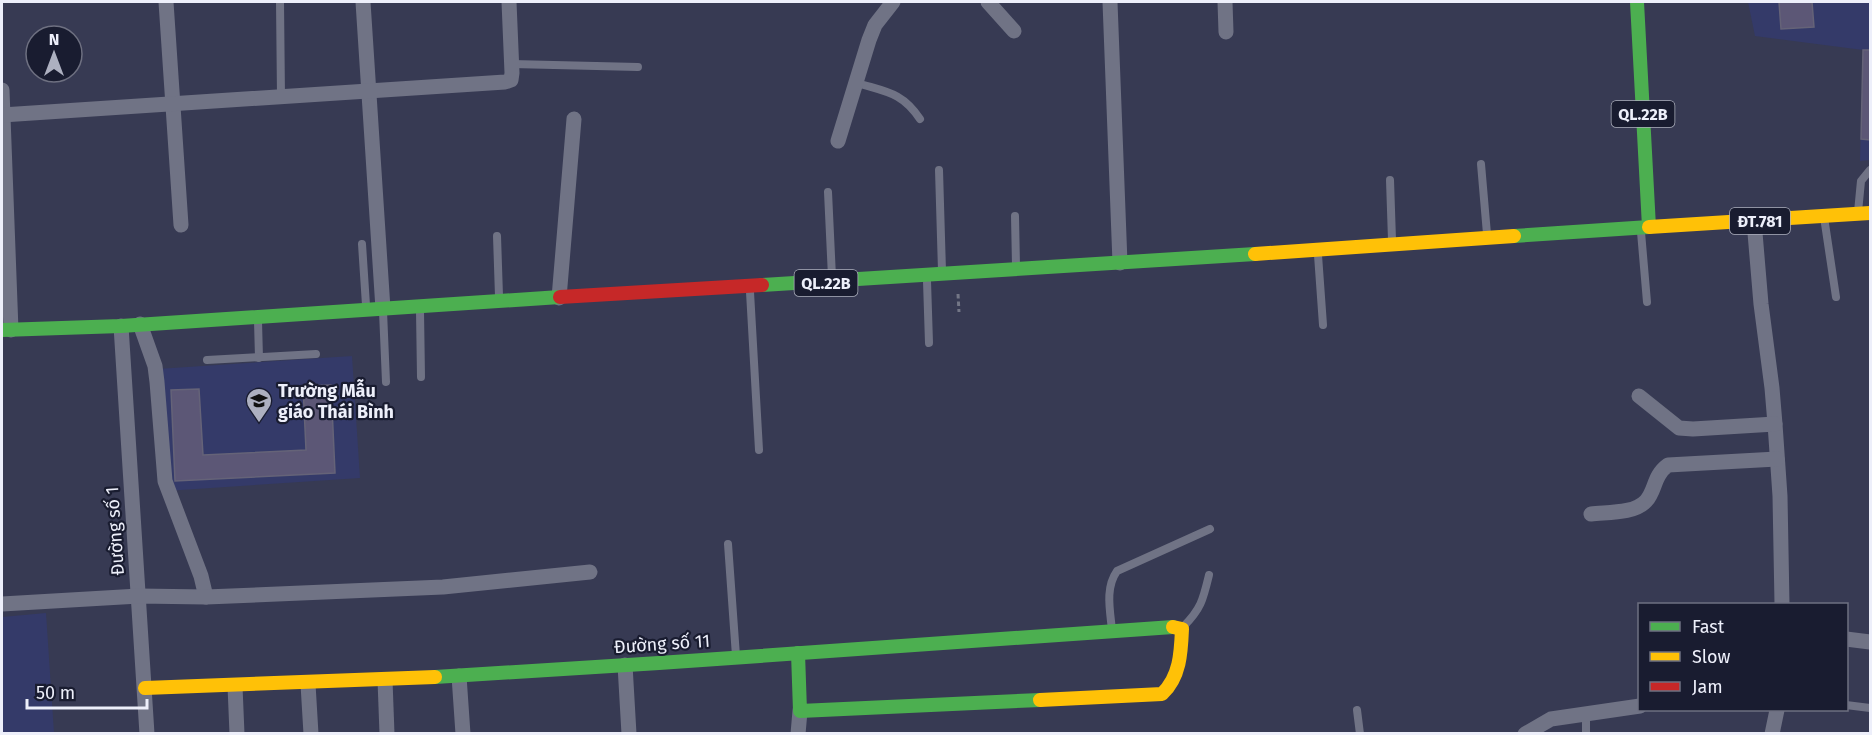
<svg xmlns="http://www.w3.org/2000/svg" width="1872" height="735" font-family="'Fira Sans',sans-serif">
	<rect width="100%" height="100%" fill="#373a53"/>
	<!-- built -->
	<g fill="#343a69">
		<path d="M1748,2H1870V160L1860,161L1863,50L1755,36Z"/>
		<path d="M352,356L360,478L166,491L157,369Z"/>
		<path d="M46,613L54,733H2V617Z"/>
	</g>
	<!-- building -->
	<g fill="#5c5776" stroke="#656378" stroke-width="1.5">
		<path d="M1779,2H1812L1814,27L1781,29Z"/>
		<path d="M1863,50H1870V140L1861,139Z"/>
		<path d="M331,385L335,473L175,481L171,390L199,389L203,455L306,450L303,386Z"/>
	</g>
	<g fill="none" stroke-linecap="round" stroke-linejoin="round">
		<!-- path -->
		<path stroke="#737686" stroke-width="3" stroke-dasharray="4.5 3" stroke-linecap="butt" d="M958,294L959,312"/>
		<!-- lane -->
		<g stroke="#707385" stroke-width="8">
			<path d="M280,2L281,97"/>
			<path d="M512,64L638,67"/>
			<path d="M857,83C886,92 902,92 920,119"/>
			<path d="M1481,164L1487,234"/>
			<path d="M939,170L942,271"/>
			<path d="M1390,180L1392,240"/>
			<path d="M828,192L832,277"/>
			<path d="M1858,212L1861,181L1870,170"/>
			<path d="M1015,216L1016,266"/>
			<path d="M1824,217L1836,297"/>
			<path d="M1641,232L1647,302"/>
			<path d="M497,236L499,296"/>
			<path d="M362,244L366,305"/>
			<path d="M1318,255L1323,325"/>
			<path d="M927,281L929,343"/>
			<path d="M750,292L759,450"/>
			<path d="M383,311L386,382"/>
			<path d="M420,311L421,377"/>
			<path d="M258,321L259,358"/>
			<path d="M207,360L316,354"/>
			<path d="M728,544L736,656"/>
			<path d="M1183,627C1201,609 1203,600 1209,575"/>
			<path d="M1112,630C1110,610 1105,588 1117,571L1210,529"/>
			<path d="M1846,705L1870,708"/>
			<path d="M1357,710L1360,734"/>
			<path d="M1586,734V714"/>
		</g>
		<!-- street -->
		<g stroke="#707385" stroke-width="15">
			<path d="M166,2L181,225"/>
			<path d="M363,2L383,309"/>
			<path d="M988,2L1014,31"/>
			<path d="M1110,2L1120,263"/>
			<path d="M1225,2L1226,32"/>
			<path d="M2,90L11,330"/>
			<path d="M2,115L505,82L511,80L512,73L509,2"/>
			<path d="M838,141L869,40L875,25L893,2"/>
			<path d="M1754,221L1761,304L1772,388L1775,424L1780,496L1782,604"/>
			<path d="M559,298L574,119"/>
			<path d="M140,324L155,366L157,382L165,481L201,576L206,597"/>
			<path d="M121,326L147,734"/>
			<path d="M1639,396L1679,428L1693,429L1775,424"/>
			<path d="M1591,514C1607,512 1634,514 1646,501C1656,490 1653,476 1668,465L1777,459"/>
			<path d="M2,604L139,596L206,597L443,587L590,572"/>
			<path d="M1846,639L1870,642"/>
			<path d="M625,665L629,734"/>
			<path d="M459,676L463,734"/>
			<path d="M385,680L387,734"/>
			<path d="M308,684L311,734"/>
			<path d="M235,686L237,734"/>
			<path d="M798,734L800,711"/>
			<path d="M1525,734L1551,719L1640,706"/>
			<path d="M1772,734L1777,710"/>
		</g>
		<!-- fast -->
		<g stroke="#4caf50" stroke-width="14">
			<path d="M1514,236L1649,227L1637,2"/>
			<path d="M762,285L1255,254"/>
			<path d="M2,330L121,326L560,297"/>
			<path d="M798,653L800,711L1040,700"/>
			<path d="M435,677L659,663L1173,627"/>
		</g>
		<!-- slow -->
		<g stroke="#ffc107" stroke-width="14">
			<path d="M1649,227L1870,213"/>
			<path d="M1255,254L1514,236"/>
			<path d="M145,688L435,677"/>
			<path d="M1040,700L1162,694C1180,677 1181,653 1182,629L1173,627"/>
		</g>
		<!-- jam -->
		<path stroke="#c62828" stroke-width="14" d="M560,297L762,285"/>
	</g>
	<!-- icons -->
	<defs>
		<symbol id="school-pin" viewBox="-11 -11 22 30"><path d="M0 17L-7.5 6A9.5 9.5 0 1 1 7.5 6Z" fill="#adb0c0" stroke="#191c30"/><path d="M0-5L7-2L0 1L-7-2ZM-4 1L0 2.5L4 1V4Q0 6-4 4Z" fill="#111"/></symbol>
	</defs>
	<g fill-rule="evenodd">
		<use href="#school-pin" x="244" y="386" width="30" height="40"/>
	</g>
	<g text-anchor="middle" dominant-baseline="central" stroke-width="4.5" stroke-linejoin="round" paint-order="stroke">
		<!-- shield labels -->
		<g fill="#191c30" stroke="#adb0bd" stroke-width="1.5">
			<rect x="1611.5" y="101" width="63" height="26" rx="4.5"/>
			<rect x="1730" y="208" width="60" height="26" rx="4.5"/>
			<rect x="794.5" y="270" width="63" height="26" rx="4.5"/>
		</g>
		<g font-size="16" font-weight="bold" fill="#edeffa">
			<text x="1643" y="114">QL.22B</text>
			<text x="1760" y="221">ĐT.781</text>
			<text x="826" y="283">QL.22B</text>
		</g>
		<!-- poi labels -->
		<g font-size="18" font-weight="bold" fill="#edeffa" stroke="#191c30" text-anchor="start">
			<text x="278" y="391">Trường Mẫu<tspan x="278" dy="21">giáo Thái Bình</tspan></text>
		</g>
		<!-- street labels -->
		<g font-size="18" fill="#edeffa" stroke="#191c30">
			<text transform="translate(115 531) rotate(-94)">Đường số 1</text>
			<text transform="translate(662 644) rotate(-4)">Đường số 11</text>
		</g>
	</g>
	<!-- border -->
	<rect width="1872" height="735" fill="none" stroke="#edeffa" stroke-width="6"/>
	<!-- legend -->
	<rect x="1638" y="603" width="210" height="108" fill="#191c30" stroke="#6e7081" stroke-width="1.5"/>
	<rect x="1650" y="622" width="30" height="9" fill="#4caf50" stroke="#6e7081" stroke-width="1.5"/>
	<text x="1692" y="633" font-size="18" fill="#edeffa">Fast</text>
	<rect x="1650" y="652" width="30" height="9" fill="#ffc107" stroke="#6e7081" stroke-width="1.5"/>
	<text x="1692" y="663" font-size="18" fill="#edeffa">Slow</text>
	<rect x="1650" y="682" width="30" height="9" fill="#c62828" stroke="#6e7081" stroke-width="1.5"/>
	<text x="1692" y="693" font-size="18" fill="#edeffa">Jam</text>
	<!-- north arrow -->
	<g transform="translate(54 54)"><circle r="28" fill="#191c30" stroke="#6e7081" stroke-width="1.5"/>
	<path d="M0-4.5L10 22L0 15L-10 22Z" fill="#adb0c0"/>
	<text y="-9" font-size="16" font-weight="bold" text-anchor="middle" fill="#edeffa">N</text>
	</g>
	<!-- scale -->
	<path d="M27 699v9h120v-9" fill="none" stroke="#edeffa" stroke-width="3"/>
	<text x="36" y="699" font-size="18" fill="#edeffa" stroke="#191c30" stroke-width="4.5" paint-order="stroke">50 m</text>
</svg>
